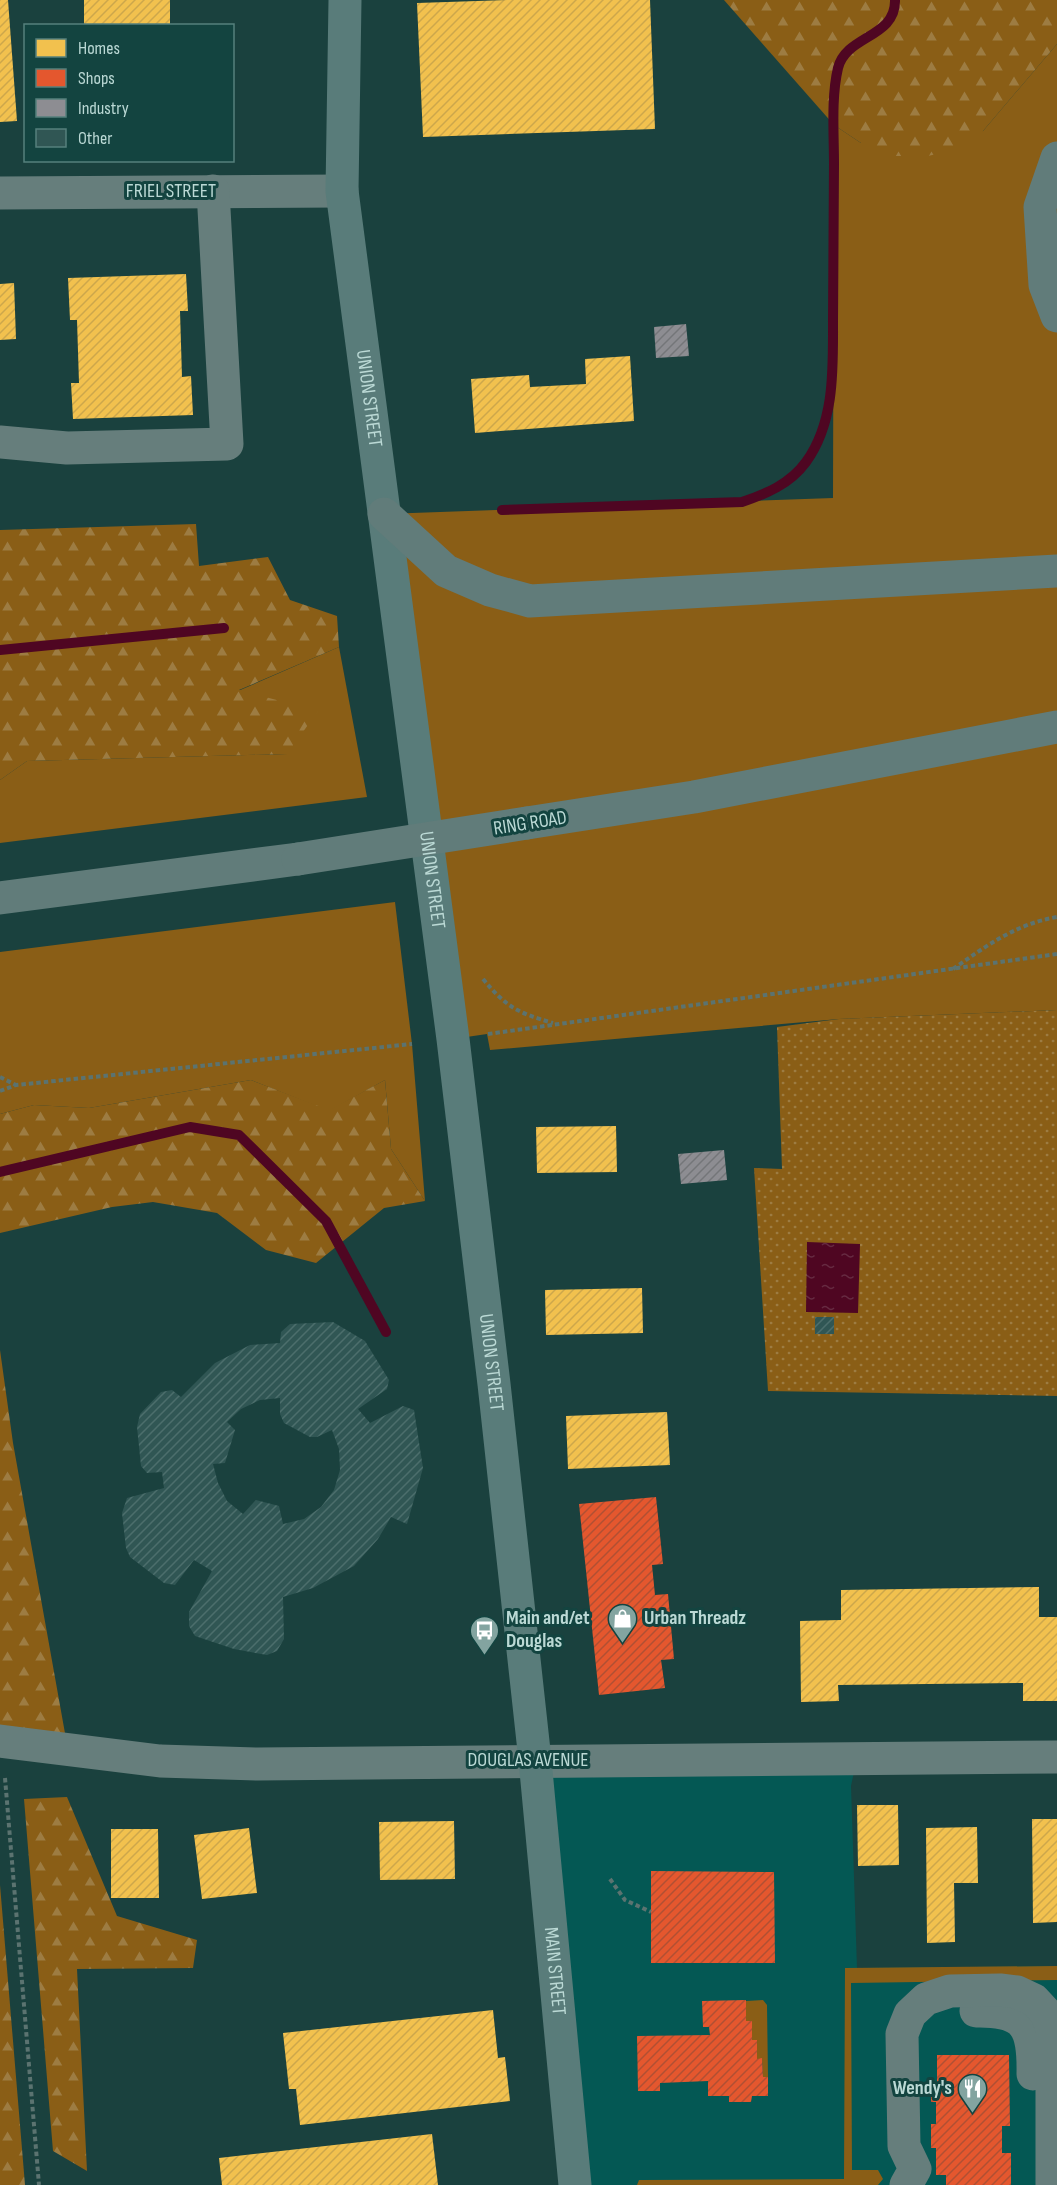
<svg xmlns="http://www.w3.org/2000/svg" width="1057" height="2185" font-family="'Sofia Sans Condensed',sans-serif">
	<defs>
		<pattern id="forest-firs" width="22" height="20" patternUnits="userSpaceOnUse" patternTransform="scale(1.5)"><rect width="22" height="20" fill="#8a5e16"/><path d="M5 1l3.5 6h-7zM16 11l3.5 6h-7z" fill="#9d7c42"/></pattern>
		<pattern id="park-dots" width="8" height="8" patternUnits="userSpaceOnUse" patternTransform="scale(1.5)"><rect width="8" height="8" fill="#8a5e16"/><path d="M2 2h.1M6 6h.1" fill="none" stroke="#9d7c42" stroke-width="1.8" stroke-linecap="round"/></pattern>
		<pattern id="water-ripples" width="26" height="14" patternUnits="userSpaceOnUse" patternTransform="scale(1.5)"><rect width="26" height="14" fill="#4f0622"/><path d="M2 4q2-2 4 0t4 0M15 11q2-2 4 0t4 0" fill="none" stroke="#662a41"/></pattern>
		<pattern id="homes-hatch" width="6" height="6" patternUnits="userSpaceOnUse" patternTransform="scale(1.5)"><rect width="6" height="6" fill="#f2c14e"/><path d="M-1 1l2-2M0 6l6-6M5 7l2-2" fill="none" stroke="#cda74b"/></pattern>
		<pattern id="shops-hatch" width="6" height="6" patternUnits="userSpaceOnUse" patternTransform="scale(1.5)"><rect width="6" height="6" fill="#e4572e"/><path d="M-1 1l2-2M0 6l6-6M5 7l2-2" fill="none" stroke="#b05033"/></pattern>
		<pattern id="industry-hatch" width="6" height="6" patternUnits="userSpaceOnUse" patternTransform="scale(1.5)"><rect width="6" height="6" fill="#8d8d92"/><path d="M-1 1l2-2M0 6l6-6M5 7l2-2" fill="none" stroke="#747679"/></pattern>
		<pattern id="building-hatch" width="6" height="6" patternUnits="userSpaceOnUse" patternTransform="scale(1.5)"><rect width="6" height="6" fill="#305654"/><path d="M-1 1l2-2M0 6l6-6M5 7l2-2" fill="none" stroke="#4c6e6c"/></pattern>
	</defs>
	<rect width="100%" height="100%" fill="#1a413e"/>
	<!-- built -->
	<path fill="#045854" d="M857,1758L851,1786L857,1968L1057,1966V2185H575L535,1760Z"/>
	<!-- green -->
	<g fill="#8a5e16">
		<path d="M1057,44V1010L839,1019L490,1050L487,1034L453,1039L384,514L833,498L834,125L861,143L983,131Z"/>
		<path d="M339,647L367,797L0,843V780L27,761L287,754L238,691Z"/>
		<path d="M395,902L412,1044L425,1201L391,1149L385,1080L329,1111L251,1080L89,1108L34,1105L0,1114V952Z"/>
		<path d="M1057,1966V1980L851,1983L852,2170H878L883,2179L878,2185H637L639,2180L844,2179L845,1968Z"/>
		<path d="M763,2000L767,2005L768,2077H763L762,2059H757V2040H752L751,2021H746V2001Z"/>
	</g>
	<!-- forest -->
	<g fill="url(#forest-firs)">
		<path d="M724,0H1057V44L983,131L962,148L928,156H891L861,143L834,125Z"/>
		<path d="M196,524L199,566L268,557L290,600L337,616L339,647L239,690L318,711L287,754L27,761L0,780V530Z"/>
		<path d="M251,1080L329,1110L385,1080L391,1149L425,1201L384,1208L316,1263L266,1250L217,1213L153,1202L112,1207L0,1233V1114L34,1105L89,1108Z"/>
		<path d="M0,1350L13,1443L68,1750L0,1741Z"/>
		<path d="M67,1797L117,1916L197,1940L193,1968L77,1969L87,2171L53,2151L24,1799Z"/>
		<path d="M0,1885L25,2185H0Z"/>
	</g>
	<!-- park -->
	<path fill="url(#park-dots)" d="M1057,1010V1396L768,1391L754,1168L782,1169L777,1027L839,1019Z"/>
	<!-- water -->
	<path fill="url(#water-ripples)" d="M807,1242L860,1244L858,1313L806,1312Z"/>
	<!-- homes -->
	<g fill="url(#homes-hatch)">
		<path d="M0,0H8L17,121L0,122Z"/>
		<rect x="84" y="0" width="86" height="26"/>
		<path d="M507,0H650L655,129L423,137L417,3Z"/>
		<path d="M186,274L188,311H180L182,377L191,376L193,415L73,419L71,383H79L77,320H70L68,278Z"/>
		<path d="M14,283L16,339L0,340V284Z"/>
		<path d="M630,356L634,421L475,433L471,379L529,375L530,387L586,384L585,359Z"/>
		<path d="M616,1126L617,1172L537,1173L536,1127Z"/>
		<path d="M642,1288L643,1333L546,1335L545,1290Z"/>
		<path d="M667,1412L670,1465L568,1469L566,1416Z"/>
		<path d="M1039,1587V1617H1057V1701H1023V1683L838,1685L839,1701L801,1702L800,1621L841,1620V1590Z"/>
		<path d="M857,1805H898L899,1865L858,1866Z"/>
		<path d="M1032,1819H1057V1922L1033,1923Z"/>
		<path d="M454,1821L455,1879L380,1880L379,1822Z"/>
		<path d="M977,1827L978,1883H954L955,1942L927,1943L926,1828Z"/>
		<path d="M249,1828L257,1893L202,1899L194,1835Z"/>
		<path d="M111,1829H158L159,1898H111Z"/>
		<path d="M493,2010L498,2058L505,2057L510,2101L300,2125L296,2089H289L283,2033Z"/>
		<path d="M432,2134L438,2185H222L219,2158Z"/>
	</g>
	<!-- shops -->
	<g fill="url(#shops-hatch)">
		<path d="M656,1497L663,1564L652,1565L655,1595L668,1594L674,1659L661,1660L665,1688L599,1695L579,1504Z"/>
		<path d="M651,1871L774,1872L775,1963H651Z"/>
		<path d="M746,2000V2021H752V2040H757V2059L762,2058L763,2077H768V2096H752L751,2102H729V2096H708V2081L660,2083V2091H638L637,2036L710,2035L709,2027H703L702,2001Z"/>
		<path d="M937,2055H1009L1010,2126H1002V2153H1011V2185H946V2175H936V2148H931V2124H936V2102H931V2087H937Z"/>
	</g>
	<!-- industry -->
	<g fill="url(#industry-hatch)">
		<path d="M686,324L689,356L656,358L654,327Z"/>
		<path d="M724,1150L727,1180L681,1184L678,1154Z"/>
	</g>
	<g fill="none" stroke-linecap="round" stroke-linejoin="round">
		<!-- stream -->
		<g stroke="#4f0622" stroke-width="10">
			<path d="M502,510L742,502C766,494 790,484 806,462C835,422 833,369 833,322C833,269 834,216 834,164C834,133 831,98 838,68C846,35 896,38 895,0"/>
			<path d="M0,650L224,628"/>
			<path d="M0,1172L190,1127L239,1135L326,1221L386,1332"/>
		</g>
	</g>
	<!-- building -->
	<g fill="url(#building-hatch)" fill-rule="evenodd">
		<rect x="815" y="1317" width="19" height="17"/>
		<path d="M333,1322L365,1341L389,1380L387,1389L358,1409L370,1423L403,1406L414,1410L423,1468L407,1524L391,1517L378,1539L354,1566L313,1588L283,1597L284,1639L277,1651L267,1655L234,1649L195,1636L189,1626V1612L212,1571L194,1560L175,1585L164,1583L130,1557L126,1548L122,1513L127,1498L164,1488L162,1472L147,1473L141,1466L137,1427L140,1414L161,1392L172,1390L181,1397L215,1363L250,1345L280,1343L281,1332L290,1324ZM280,1398V1414L284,1423L310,1437H317L332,1430L339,1449L340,1470L334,1490L321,1507L304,1519L283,1524L279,1506L256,1500L243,1514L227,1501L218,1483L213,1464L225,1463L235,1430L227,1422L241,1409L260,1400Z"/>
	</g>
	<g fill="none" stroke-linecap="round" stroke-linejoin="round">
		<!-- path -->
		<g stroke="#5b7370" stroke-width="4" stroke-dasharray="4.5 3" stroke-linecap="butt">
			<path d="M953,969C986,946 1016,924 1057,917"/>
			<path d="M483,979C506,1007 518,1013 553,1023"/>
			<path d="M488,1034L1057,954"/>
			<path d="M0,1077L16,1085"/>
			<path d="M0,1091L16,1085L412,1044"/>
			<path d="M5,1778L39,2185"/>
			<path d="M610,1879L625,1900L651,1912"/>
		</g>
		<!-- minor -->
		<g stroke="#667e7c" stroke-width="33">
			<path d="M0,193L342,191"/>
			<path d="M0,442L67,448L227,444L213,191"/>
			<path d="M0,1741L160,1761L257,1764L1057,1757"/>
			<path d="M976,2011C1026,2010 1034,2027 1033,2074"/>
			<path d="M906,2185L915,2169L904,2146L902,2034L910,2014L926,1999L950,1991L1000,1990L1017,1992L1034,2000L1047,2014L1052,2030V2185"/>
		</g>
		<!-- major -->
		<path stroke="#597c7a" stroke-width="33" id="s1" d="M345,0L342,191L453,1039L494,1384L535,1760L575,2185"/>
		<!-- highway -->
		<g stroke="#617c7a" stroke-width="33">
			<path d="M1057,158L1040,207L1045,285L1057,316"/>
			<path d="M384,514L446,571L490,590L530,601L1057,571"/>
			<path d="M527,823L694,797L1057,727"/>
			<path d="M0,898L298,859"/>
		</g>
		<!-- highway-bridge -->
		<path stroke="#617c7a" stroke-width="33" d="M298,859L527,823"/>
	</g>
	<!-- icons -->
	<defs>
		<symbol id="shop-pin" viewBox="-11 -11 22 30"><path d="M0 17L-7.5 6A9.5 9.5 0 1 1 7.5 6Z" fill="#83a4a0" stroke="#134440"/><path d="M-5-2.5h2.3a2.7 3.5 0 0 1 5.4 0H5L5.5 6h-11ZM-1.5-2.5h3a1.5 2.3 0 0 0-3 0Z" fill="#fff"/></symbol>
		<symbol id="bus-pin" viewBox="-11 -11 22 30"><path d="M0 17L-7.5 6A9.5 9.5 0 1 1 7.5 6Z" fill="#83a4a0" stroke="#134440"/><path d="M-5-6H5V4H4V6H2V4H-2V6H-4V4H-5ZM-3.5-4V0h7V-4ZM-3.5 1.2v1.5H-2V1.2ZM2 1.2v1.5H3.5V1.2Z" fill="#fff"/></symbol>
		<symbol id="restaurant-pin" viewBox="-11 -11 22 30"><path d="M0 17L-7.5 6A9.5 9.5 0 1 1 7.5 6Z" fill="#83a4a0" stroke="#134440"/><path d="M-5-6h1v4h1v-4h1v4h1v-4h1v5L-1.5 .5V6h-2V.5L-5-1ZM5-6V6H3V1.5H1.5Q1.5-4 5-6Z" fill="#fff"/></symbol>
	</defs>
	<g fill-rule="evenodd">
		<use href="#shop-pin" x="606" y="1602" width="33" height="45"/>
		<use href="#bus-pin" x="468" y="1614" width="33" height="45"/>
		<use href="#restaurant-pin" x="956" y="2072" width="33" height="45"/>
	</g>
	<g text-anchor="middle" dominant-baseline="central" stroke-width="6" stroke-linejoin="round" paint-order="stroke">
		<!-- street labels -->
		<g font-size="20" fill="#bbd9d5" stroke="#134440">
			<text x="171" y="191">FRIEL STREET</text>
			<text stroke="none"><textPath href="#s1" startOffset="400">UNION STREET</textPath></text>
			<text transform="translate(530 823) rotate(-9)">RING ROAD</text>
			<text stroke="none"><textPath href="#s1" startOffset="886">UNION STREET</textPath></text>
			<text stroke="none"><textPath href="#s1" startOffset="1372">UNION STREET</textPath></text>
			<text x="528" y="1760">DOUGLAS AVENUE</text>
			<text stroke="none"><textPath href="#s1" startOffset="1984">MAIN STREET</textPath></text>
		</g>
		<!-- poi labels -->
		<g font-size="20" font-weight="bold" fill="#bbd9d5" stroke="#134440" text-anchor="start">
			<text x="506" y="1618">Main and/et<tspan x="506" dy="23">Douglas</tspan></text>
			<text x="644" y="1618">Urban Threadz</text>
			<text x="952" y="2088" text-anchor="end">Wendy's</text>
		</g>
	</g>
	<!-- legend -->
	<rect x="24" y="24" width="210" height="138" fill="#134440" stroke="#56807c" stroke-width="1.5"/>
	<rect x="36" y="39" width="30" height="18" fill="#f2c14e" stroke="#56807c" stroke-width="1.5"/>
	<text x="78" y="54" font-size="18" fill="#bbd9d5">Homes</text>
	<rect x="36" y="69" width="30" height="18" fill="#e4572e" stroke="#56807c" stroke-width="1.5"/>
	<text x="78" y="84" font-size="18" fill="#bbd9d5">Shops</text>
	<rect x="36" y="99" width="30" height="18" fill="#8d8d92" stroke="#56807c" stroke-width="1.5"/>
	<text x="78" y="114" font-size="18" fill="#bbd9d5">Industry</text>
	<rect x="36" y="129" width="30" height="18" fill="#305654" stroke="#56807c" stroke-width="1.5"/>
	<text x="78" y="144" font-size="18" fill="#bbd9d5">Other</text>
</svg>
